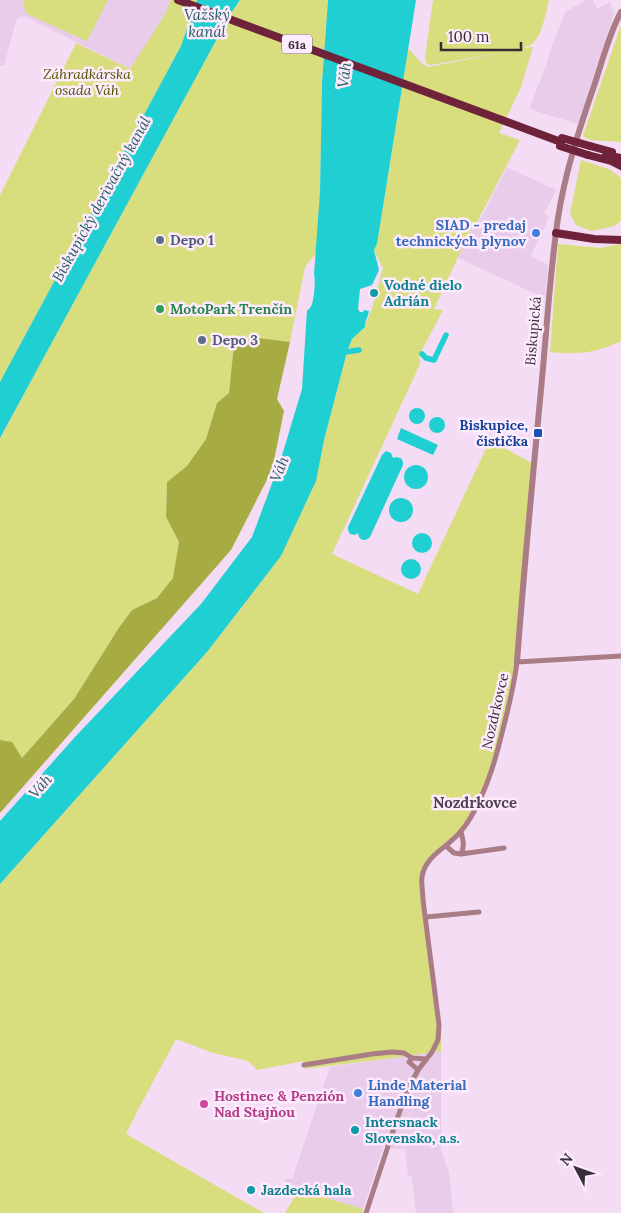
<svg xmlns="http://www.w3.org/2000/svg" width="621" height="1213" font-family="Lora,serif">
	<rect width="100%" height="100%" fill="#f4dcf4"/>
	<!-- built -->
	<g fill="#e9cce9">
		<path d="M0,0H171L164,16L130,69L24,16L19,17L16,21L4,66L0,65Z"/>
		<path d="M586,0H593L597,9L610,2L614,13L578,124L529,109L547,63L549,54L565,12Z"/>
		<path d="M507,167L556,190L544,214L549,217L531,256L548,265L545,298L458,258L471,229L475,230Z"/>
		<path d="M441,1051V1150L449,1172L453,1213H416L412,1177L408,1175L405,1149H393L384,1145L363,1209L284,1185L286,1178L292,1179L330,1067Z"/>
	</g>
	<!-- green -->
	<g fill="#d8dd7d">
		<path d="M23,0H108L87,41L27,14L24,8Z"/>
		<path d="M171,0H197L181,46L0,382V195L76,43L130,69L164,16Z"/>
		<path d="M240,0H328L322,83L320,192L317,252L305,267L290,342L259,338L234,344L229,393L217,403L206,439L187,466L167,482L166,517L179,542L174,578L157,598L132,610L118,629L74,699L21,759L0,740V438L231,13Z"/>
		<path d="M433,0H549C546,12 542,37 531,45C530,45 525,47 524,48L533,47L521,87L499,133L520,140L475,226L471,229L434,309L443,310L419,356L420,364L332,554L418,594L490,440L535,465L517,662L500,747L486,785L468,819L454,841L429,859L422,877L426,917L434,968L441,1025V1051L401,1057L305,1069L304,1061L257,1070L248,1061L213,1053L176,1039L139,1108L126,1134L264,1213H0V884L207,652L281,556L324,440L347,352L352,339L365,327L366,323L372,308L383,268L374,250L377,244L408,49C417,56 417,61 428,67L506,52L430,65L426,63L425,57Z"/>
		<path d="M621,25V142L590,140L583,136Z"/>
		<path d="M581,160L611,170L621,178V220L615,226L591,231L576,225L570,214Z"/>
		<path d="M558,244L600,248L621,244V341C596,353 577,355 550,352Z"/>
		<path d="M299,1190L363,1209L362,1213H285Z"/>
	</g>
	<!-- forest -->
	<path fill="#a7ac42" d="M259,338L290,342L277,399L284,411L272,470L231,550L0,813V740L12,742L22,758L74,699L118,629L132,610L157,598L173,578L179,542L166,517L167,482L187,466L206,439L217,403L229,393L234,344Z"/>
	<!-- water -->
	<g fill="#20cfd2">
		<path d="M197,0H240L231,13L0,438V382L181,46Z"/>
		<path d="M328,0H416L377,244L374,250L379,270L372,285L360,289L358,309L360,312H363L364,310L369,311C368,317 365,321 365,327L352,339L347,352L324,440L316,481L281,556L207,652L0,884V821L75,737L201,604L252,537L280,462L302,389L307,310C308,310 309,309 310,308C314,304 316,280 314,275L320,192L322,83Z"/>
		<circle cx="417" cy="416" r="8"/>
		<circle cx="437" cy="425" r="8"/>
		<path d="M401,428L438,445L433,455L397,439Z"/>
		<path d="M386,451L391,453L393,458L396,457L401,458L403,462V465L370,537C366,541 362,541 359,537L358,533L355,535L350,534L348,530V527L382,455Z"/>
		<circle cx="416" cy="477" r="12"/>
		<circle cx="401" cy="510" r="12"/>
		<circle cx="422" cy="543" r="10"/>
		<circle cx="411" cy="569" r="10"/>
	</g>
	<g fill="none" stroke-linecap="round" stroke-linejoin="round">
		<!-- canal -->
		<g stroke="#20cfd2" stroke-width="5.5">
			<path d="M339,353L359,350"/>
			<path d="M422,354L426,358L434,360L446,335"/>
		</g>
		<!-- minor -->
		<g stroke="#aa7c86" stroke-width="5">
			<path d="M446,846L454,853L461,854C465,846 463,840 461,832"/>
			<path d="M461,854L504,848"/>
			<path d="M426,917L479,912"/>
			<path d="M412,1058L409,1062L418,1070"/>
			<path d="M304,1065L372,1054L392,1052L404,1053L412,1058L426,1059"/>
			<path d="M366,1213L397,1119L408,1089L418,1070L432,1052L438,1040L439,1025L423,900C423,892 421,884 422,877C425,855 449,847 461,831C470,821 476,808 482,795C491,775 497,754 502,733C508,710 514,686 517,662L621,656"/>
		</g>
		<!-- tertiary -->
		<path stroke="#aa7c86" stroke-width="6" d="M517,662C524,568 533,474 542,379C547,326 550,271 558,218C565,172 580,127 595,83C603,59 609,34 621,12"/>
		<!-- primary -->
		<g stroke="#6f233b" stroke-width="8">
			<path d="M178,0L561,142"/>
			<path d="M590,146L612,152"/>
			<path d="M588,155L611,161L621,166"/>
			<path d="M606,155L621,158"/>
			<path d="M556,233L594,239L621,240"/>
		</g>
		<!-- primary-bridge -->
		<g stroke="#6f233b" stroke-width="8">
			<path d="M562,138L590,146"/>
			<path d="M560,146L588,155"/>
		</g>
	</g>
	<!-- markers -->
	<g fill="#3f7fe0" stroke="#feebfe" stroke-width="2">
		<circle cx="536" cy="233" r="5"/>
		<circle cx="358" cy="1093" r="5"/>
	</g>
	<g fill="#5c6f8a" stroke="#feebfe" stroke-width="2">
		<circle cx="160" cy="240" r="5"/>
		<circle cx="202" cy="340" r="5"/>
	</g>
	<g fill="#0f9aa8" stroke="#feebfe" stroke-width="2">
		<circle cx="374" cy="293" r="5"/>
		<circle cx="355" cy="1130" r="5"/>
		<circle cx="251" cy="1190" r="5"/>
	</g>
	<circle fill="#2e9e5b" stroke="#feebfe" stroke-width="2" cx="160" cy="309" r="5"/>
	<rect fill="#1a4fb4" stroke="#feebfe" stroke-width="2" x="533" y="428" width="10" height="10" rx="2.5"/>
	<circle fill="#d1479c" stroke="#feebfe" stroke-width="2" cx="204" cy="1104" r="5"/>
	<g text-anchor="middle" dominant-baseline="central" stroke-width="5" stroke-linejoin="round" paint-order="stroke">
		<!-- shield labels -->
		<rect fill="#feebfe" stroke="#726672" stroke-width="1" x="282" y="34.5" width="30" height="19" rx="4"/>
		<g font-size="12" font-weight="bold" fill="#362d36">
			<text x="297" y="44">61a</text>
		</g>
		<!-- park labels -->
		<g font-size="14" font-style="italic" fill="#525400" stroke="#feebfe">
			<text x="87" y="74">Záhradkárska<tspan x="87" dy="16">osada Váh</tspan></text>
		</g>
		<!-- shop labels -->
		<g font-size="14" font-weight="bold" fill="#366cbe" stroke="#feebfe" text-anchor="end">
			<text x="526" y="225">SIAD - predaj<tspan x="526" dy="16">technických plynov</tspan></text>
			<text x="368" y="1085" text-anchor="start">Linde Material<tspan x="368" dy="16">Handling</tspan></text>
		</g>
		<!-- service labels -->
		<g font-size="14" font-weight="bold" fill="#4e5e75" stroke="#feebfe" text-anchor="start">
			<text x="170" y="240">Depo 1</text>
			<text x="212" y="340">Depo 3</text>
		</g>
		<!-- culture labels -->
		<g font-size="14" font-weight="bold" fill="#0d838f" stroke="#feebfe" text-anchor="start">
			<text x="384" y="285">Vodné dielo<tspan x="384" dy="16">Adrián</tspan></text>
			<text x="365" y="1122">Intersnack<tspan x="365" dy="16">Slovensko, a.s.</tspan></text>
			<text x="261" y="1190">Jazdecká hala</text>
		</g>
		<!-- leisure labels -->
		<g font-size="14" font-weight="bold" fill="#27864d" stroke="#feebfe" text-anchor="start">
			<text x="170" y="309">MotoPark Trenčín</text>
		</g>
		<!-- street labels -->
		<g font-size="14" fill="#362d36" stroke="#feebfe">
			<text transform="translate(533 331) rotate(-85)">Biskupická</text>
			<text transform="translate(495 711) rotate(-77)">Nozdrkovce</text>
		</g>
		<!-- transit labels -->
		<g font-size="14" font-weight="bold" fill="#164399" stroke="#feebfe" text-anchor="end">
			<text x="528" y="425">Biskupice,<tspan x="528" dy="16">čistička</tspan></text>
		</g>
		<!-- hotel labels -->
		<g font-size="14" font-weight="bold" fill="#b23c85" stroke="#feebfe" text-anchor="start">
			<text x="214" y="1096">Hostinec &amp; Penzión<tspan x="214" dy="16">Nad Stajňou</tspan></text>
		</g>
		<!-- water labels -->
		<g font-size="15" font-style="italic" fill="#216061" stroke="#feebfe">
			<text x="207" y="14">Važský<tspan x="207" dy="17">kanál</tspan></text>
			<text transform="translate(344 75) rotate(-82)">Váh</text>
			<text transform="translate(101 199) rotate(-61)">Biskupický derivačný kanál</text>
			<text transform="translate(279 469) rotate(-68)">Váh</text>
			<text transform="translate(40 786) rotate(-48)">Váh</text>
		</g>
		<!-- neighbourhood labels -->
		<g font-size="15" font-weight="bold" fill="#534054" stroke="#feebfe">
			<text x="475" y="802">Nozdrkovce</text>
		</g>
	</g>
	<!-- north arrow -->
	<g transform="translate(576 1168) rotate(311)" stroke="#feebfe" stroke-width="4" paint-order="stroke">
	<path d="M0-4L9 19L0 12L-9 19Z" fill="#362d36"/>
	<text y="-8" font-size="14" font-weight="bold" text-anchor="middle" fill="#362d36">N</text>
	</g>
	<!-- scale -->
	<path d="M441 42v8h80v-8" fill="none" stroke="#362d36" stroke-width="2.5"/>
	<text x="448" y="42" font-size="15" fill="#362d36" stroke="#feebfe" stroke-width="4" paint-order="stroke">100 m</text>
</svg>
